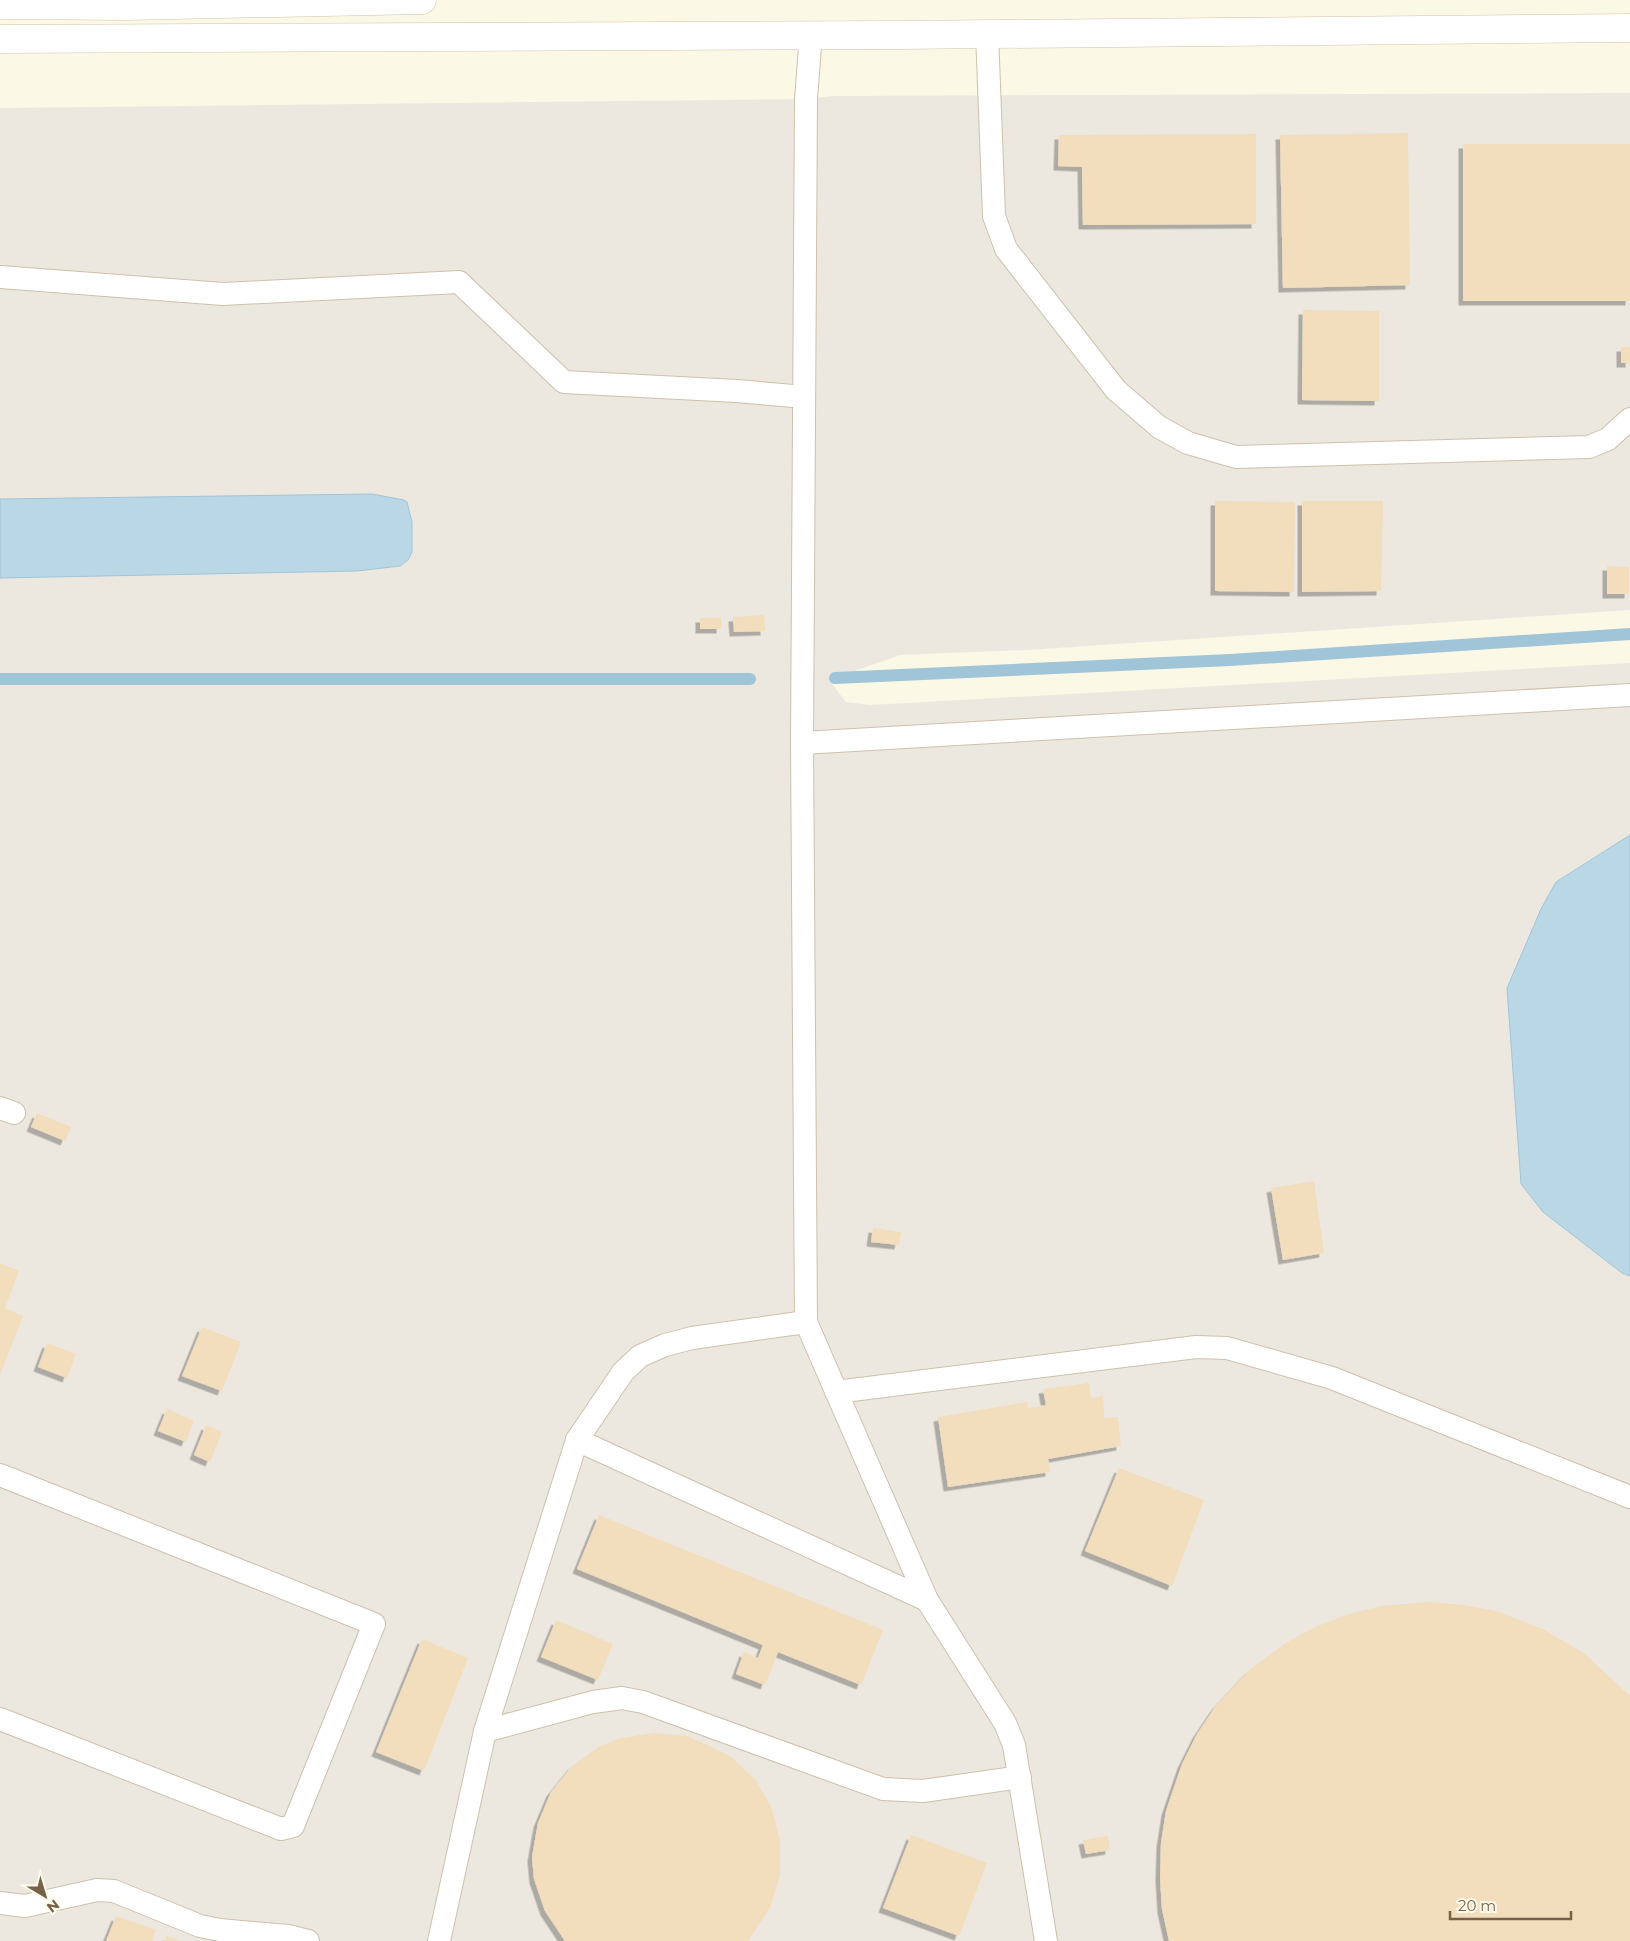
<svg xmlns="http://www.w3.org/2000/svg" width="1630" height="1941" font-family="Montserrat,sans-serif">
	<defs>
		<filter id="shadow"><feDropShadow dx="-4.5" dy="4.5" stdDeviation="0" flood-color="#0004"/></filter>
	</defs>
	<rect width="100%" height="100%" fill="#fcf8e6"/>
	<!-- industrial -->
	<path fill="#ece8e0" d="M1630,93V610L1027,650L900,655L829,680L846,702L870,705L1630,663V1941H0V108L806,99L832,96Z"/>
	<!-- water -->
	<g fill="#bad7e6" stroke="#a0c4d8">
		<path d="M372,494L404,500L407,502L412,522V552L408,560L400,566L357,571L0,578V499Z"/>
		<path d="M1630,835V1276L1622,1273L1543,1212L1521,1184L1507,988L1541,909L1556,882Z"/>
	</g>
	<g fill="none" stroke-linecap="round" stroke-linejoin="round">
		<!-- stream -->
		<g stroke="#a0c4d8" stroke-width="12">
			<path d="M835,678L1230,660L1630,634"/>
			<path d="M0,679H750"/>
		</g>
	</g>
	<!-- building -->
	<g fill="#f2ddbd" filter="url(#shadow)">
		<path d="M1408,133L1410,285L1283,288L1280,135Z"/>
		<path d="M1256,134V224L1083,225L1082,167L1058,166L1059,135Z"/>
		<rect x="1463" y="144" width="167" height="157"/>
		<path d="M1303,310L1379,311V401L1302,400Z"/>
		<rect x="1621" y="347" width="9" height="16"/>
		<path d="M1215,501L1295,502L1294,592L1215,591Z"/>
		<path d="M1302,501H1383L1381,591L1302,592Z"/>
		<path d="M1607,566L1629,567V594H1607Z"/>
		<path d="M764,615L765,631L734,632L733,617Z"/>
		<rect x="700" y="618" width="21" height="11"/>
		<path d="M37,1113L71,1127L65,1141L31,1127Z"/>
		<path d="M1314,1181L1324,1253L1283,1260L1271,1188Z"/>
		<path d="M873,1228L901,1232L899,1245L871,1242Z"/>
		<path d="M0,1263L19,1271L5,1308L23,1316L0,1375Z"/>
		<path d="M202,1327L241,1342L222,1391L182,1376Z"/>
		<path d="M47,1343L76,1354L67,1378L38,1367Z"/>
		<path d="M1089,1383L1091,1398L1103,1396L1104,1418L1118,1417L1121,1446L1048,1459L1050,1472L948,1487L938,1417L1027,1402L1028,1408L1046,1405L1043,1389Z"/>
		<path d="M167,1409L194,1421L186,1442L158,1431Z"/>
		<path d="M206,1425L222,1432L210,1462L194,1455Z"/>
		<path d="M1119,1468L1204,1500L1172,1586L1085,1551Z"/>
		<path d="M599,1515L883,1630L861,1685L778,1652L765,1685L736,1674L744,1652L758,1658L763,1645L577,1569Z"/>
		<path d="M1431,1602L1464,1605L1496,1611L1543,1629L1585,1654L1630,1696V1941H1169L1162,1909L1160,1877L1161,1843L1166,1811L1182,1764L1197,1734L1215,1707L1249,1670L1289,1641L1318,1626L1349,1614L1381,1606Z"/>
		<path d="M556,1620L613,1644L598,1680L541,1657Z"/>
		<path d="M422,1639L468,1658L424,1771L376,1752Z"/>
		<path d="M654,1733L688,1736L730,1756L755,1779L772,1809L780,1841V1875L770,1908L748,1941H565L545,1911L534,1879L532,1857L538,1823L551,1792L572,1766L600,1746L621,1738Z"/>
		<path d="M911,1835L987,1863L959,1936L883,1908Z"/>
		<path d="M1108,1836L1110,1850L1086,1854L1083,1840Z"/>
		<path d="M116,1916L156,1930L152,1941H106Z"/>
		<path d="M167,1936L181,1941H165Z"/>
	</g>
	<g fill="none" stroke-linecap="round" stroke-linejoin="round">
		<defs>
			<g id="lane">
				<path d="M987,33L994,216L1006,249L1116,390L1159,427L1188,443L1236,457L1589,447L1608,439L1630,419"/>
				<path d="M811,34L806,99L802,743L806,1322L927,1600L1005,1723L1014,1745L1046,1941"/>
				<path d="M0,277L223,294L459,282L564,382L737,391L804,397"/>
				<path d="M802,743L1630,695"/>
				<path d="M0,1108L14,1113"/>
				<path d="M836,1392L1196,1347L1227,1348L1332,1378L1630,1497"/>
				<path d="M577,1440L927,1600"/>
				<path d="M0,1475L374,1624L293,1826L281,1829L0,1719"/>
				<path d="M485,1731L593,1702L622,1698L643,1702L883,1789L923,1791L1020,1777"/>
				<path d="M0,1903L25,1906L97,1890L114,1891L200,1926L220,1930L288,1936L308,1941"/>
				<path d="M439,1941L485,1731L577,1440L623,1372L640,1356L665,1345L692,1338L806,1322"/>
			</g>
			<g id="secondary">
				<path d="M0,5L126,6L422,0"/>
				<path d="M0,39L899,35L1630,28"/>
			</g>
		</defs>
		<!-- lane casing -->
		<use href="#lane" stroke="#cec1ac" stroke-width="24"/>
		<!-- secondary casing -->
		<use href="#secondary" stroke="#d1c3a9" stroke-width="29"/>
		<!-- lane -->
		<use href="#lane" stroke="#fff" stroke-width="22"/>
		<!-- secondary -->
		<use href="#secondary" stroke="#fff" stroke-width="28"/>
	</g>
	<!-- north arrow -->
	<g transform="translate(45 1896) rotate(142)" stroke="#fffbec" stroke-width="4" paint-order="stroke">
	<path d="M0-4L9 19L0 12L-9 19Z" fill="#76624a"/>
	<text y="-8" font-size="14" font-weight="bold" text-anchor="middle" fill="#76624a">N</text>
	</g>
	<!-- scale -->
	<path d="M1450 1911v8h121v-8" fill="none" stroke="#76624a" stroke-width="2.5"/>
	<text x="1458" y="1911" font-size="15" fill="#76624a" stroke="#fffbec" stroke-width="4" paint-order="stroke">20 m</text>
</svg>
